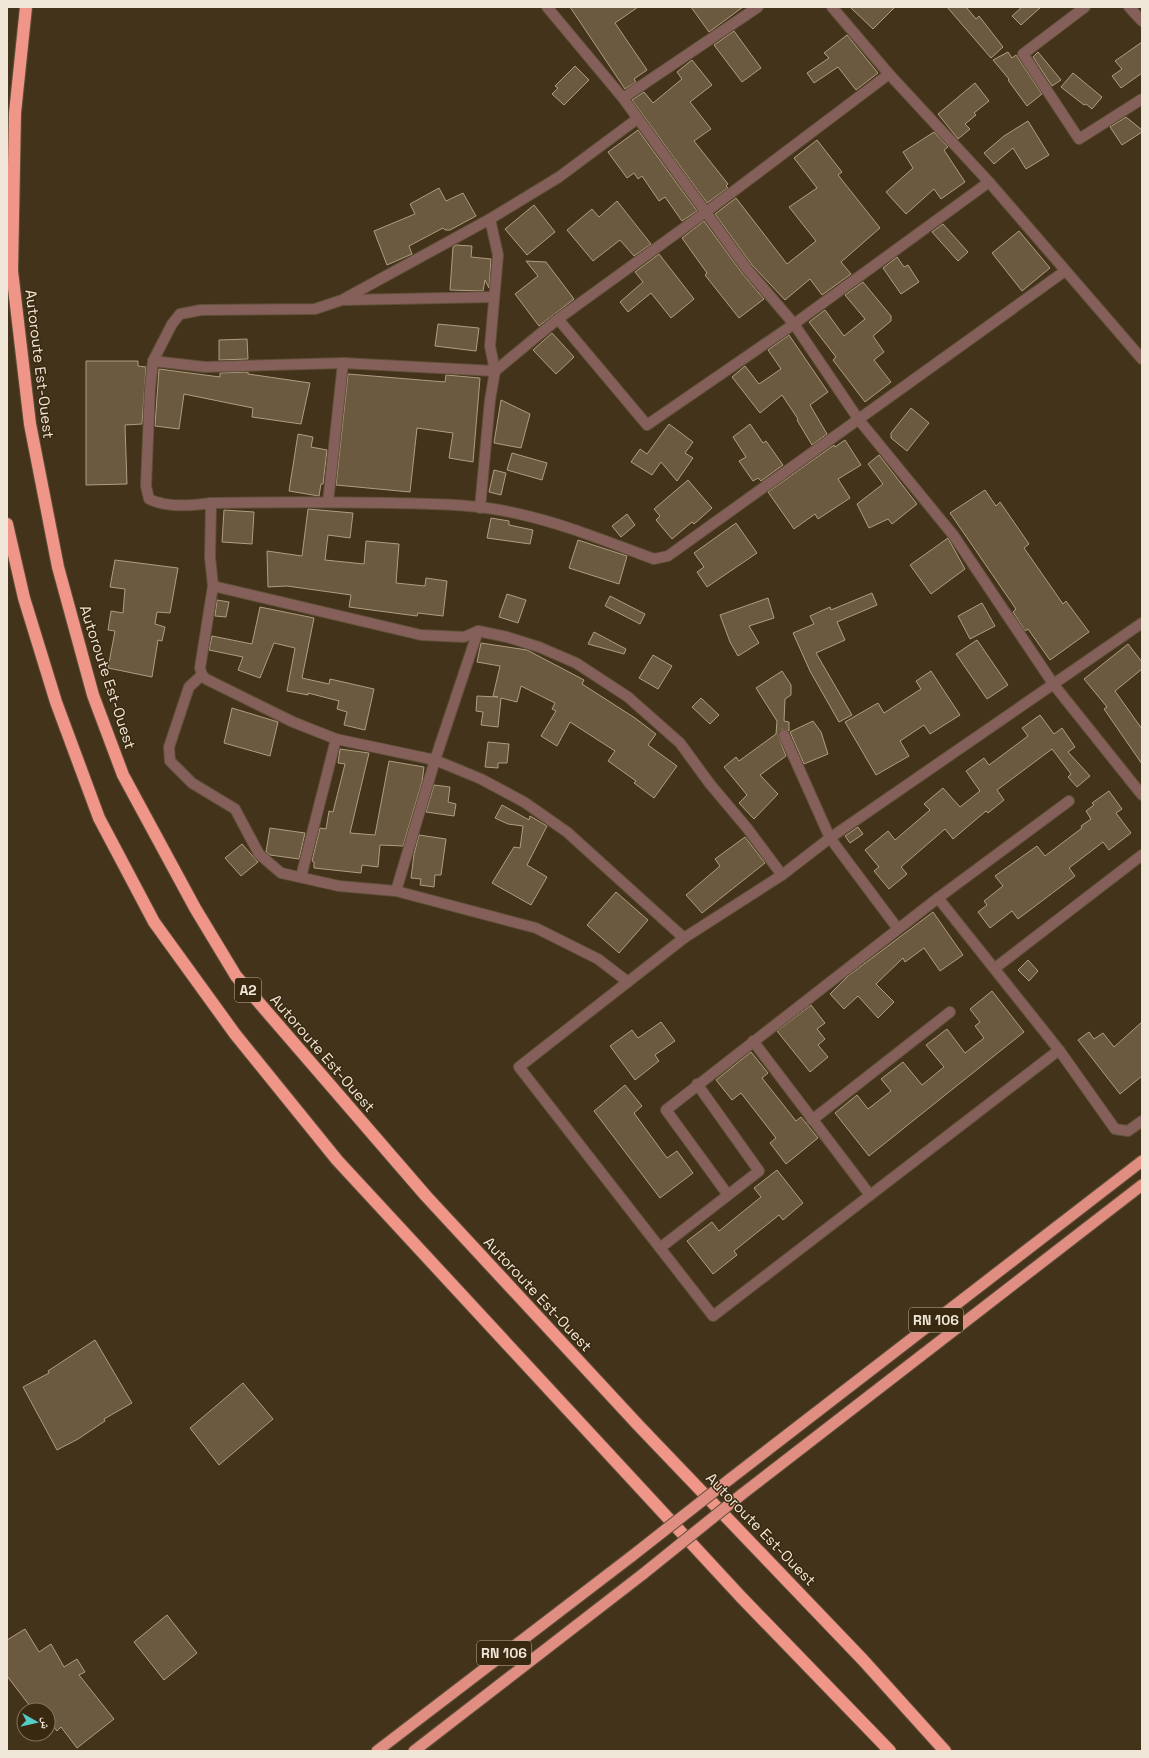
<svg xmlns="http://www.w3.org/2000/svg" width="1149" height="1758" font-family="'Space Grotesk','Noto Naskh Arabic',sans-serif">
	<rect width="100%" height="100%" fill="#43331a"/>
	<!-- building -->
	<g fill="#6b5a40" stroke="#b09d81">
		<path d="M570,7H638L615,23L647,70L634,79L636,82L625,89Z"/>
		<path d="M691,7H743L709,32Z"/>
		<path d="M850,7H895L873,29Z"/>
		<path d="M947,7H966L976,19L979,16L1003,47L991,58Z"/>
		<path d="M1022,7H1041L1021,25L1012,16Z"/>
		<path d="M734,31L761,68L742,82L714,45Z"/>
		<path d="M847,35L878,73L856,90L838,67L814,83L807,73L829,58L824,53Z"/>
		<path d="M1142,42V73L1121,88L1112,76L1122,69L1115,61Z"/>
		<path d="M1008,52L1012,58L1016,55L1042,94L1027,106L1008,80L1009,79L993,60Z"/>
		<path d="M1038,52L1061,80L1052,86L1033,57Z"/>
		<path d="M692,60L712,85L690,102L711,129L694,141L728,184L726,186L728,188L707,203L632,100L644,92L653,103L682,79L677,72Z"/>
		<path d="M575,66L589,80L564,105L552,94L558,88L555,86Z"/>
		<path d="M1073,73L1102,97L1092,109L1086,104L1084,105L1061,87Z"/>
		<path d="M975,83L989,101L974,113L976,115L965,124L970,129L958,139L938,114Z"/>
		<path d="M1126,117L1142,130V132L1122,145L1110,127Z"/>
		<path d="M1028,121L1049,155L1026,169L1013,148L994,164L984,153L1004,136Z"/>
		<path d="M638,130L697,211L682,221L665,197L659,201L642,176L638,179L634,173L627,178L608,152Z"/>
		<path d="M934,132L948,147L944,150L965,182L941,199L934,189L906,214L886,192L913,168L903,152Z"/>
		<path d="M817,140L842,172L838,175L880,228L841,262L851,274L822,295L810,279L785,300L752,265L715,214L736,198L787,264L816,241L789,207L817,188L794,158Z"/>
		<path d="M439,188L446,201L463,193L476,216L450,230H445L443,228L409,246L412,254L387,265L374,231L415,214L410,204Z"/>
		<path d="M617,201L651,244L634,256L620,240L593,261L567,230L592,209L599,217Z"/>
		<path d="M534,205L555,232L527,255L505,229Z"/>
		<path d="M704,221L742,273L764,299L739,318L705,275L707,273L682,238Z"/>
		<path d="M943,224L968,252L958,261L932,232Z"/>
		<path d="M1019,231L1050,268L1022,291L992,253Z"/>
		<path d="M456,245L472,246L471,257L491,259L489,288L485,280L483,291L450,290L453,247Z"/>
		<path d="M659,254L694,299L671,318L651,293L628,312L620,302L643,282L635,272Z"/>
		<path d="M897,257L904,267L908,265L919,282L901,294L883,268Z"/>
		<path d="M526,261L546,262L574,299L539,326L515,294L538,276Z"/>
		<path d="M863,282L891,316V321L873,336L884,352L874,360L891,382L865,402L833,360L836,357L809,322L825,310L844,336L865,319L845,295Z"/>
		<path d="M438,324L479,328L476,351L435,346Z"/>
		<path d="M552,333L574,357L556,374L533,350Z"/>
		<path d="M789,335L828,392L810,405L827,434L812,445L797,420L798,419L782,395L760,413L732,377L745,366L759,384L781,369L768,350Z"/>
		<path d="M247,339L248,359L219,360V340Z"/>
		<path d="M86,361H138V366L146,367L142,424L125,425L127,484L86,485Z"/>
		<path d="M159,369L220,377V373L248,372V374L310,383L301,424L252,417L253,408L184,394L179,429L155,426Z"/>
		<path d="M348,374L445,382L446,375L480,378L473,462L449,458L453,433L417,428L410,492L336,485Z"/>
		<path d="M501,400L530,414L521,448L494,443Z"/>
		<path d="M911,408L929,423L907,451L891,438V433Z"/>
		<path d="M669,424L693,442L685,453L693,458L677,481L661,462L652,475L631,462L640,449L647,454Z"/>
		<path d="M750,424L763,443L766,441L783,465L761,481L758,478L753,481L739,461L746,457L733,437Z"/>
		<path d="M298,434L313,437L311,447L327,450L323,484H321L319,496L289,491Z"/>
		<path d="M845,440L861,465L838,479L850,498L818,519L815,514L794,529L768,492L834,445L835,447Z"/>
		<path d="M512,453L547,463L542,480L507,470Z"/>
		<path d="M879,455L917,504L892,524L888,519L869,528L857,504L883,484L868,464Z"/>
		<path d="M494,470L506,473L501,495L489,492Z"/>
		<path d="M688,480L712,508L694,524L692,522L672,539L656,520L660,516L654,509Z"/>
		<path d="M985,490L996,506L1000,502L1029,544L1024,548L1063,604L1066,601L1089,632L1050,660L1028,629L1025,631L1013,612L1016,609L950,513Z"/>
		<path d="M308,509L353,513L350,538L328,535L325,560L364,564L366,541L399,544L396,583L425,586L426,578L447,581L443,616L418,613L417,616L349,607L351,595L287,586L268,587L267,551L302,556Z"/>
		<path d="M224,510L254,512L252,544L222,542Z"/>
		<path d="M627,514L635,525L621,537L612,526Z"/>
		<path d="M491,518L509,521V525L533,530L530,544L487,538Z"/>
		<path d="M736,523L757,553L707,587L697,572L704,567L694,553Z"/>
		<path d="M948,538L965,569L931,594L910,565Z"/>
		<path d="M578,540L627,556L619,584L569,568Z"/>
		<path d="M115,560L178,568L170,613L157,612L155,624L165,627L162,641L158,640L152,677L108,668L115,631L108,630L111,611L123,613L125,589L110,587Z"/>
		<path d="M872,593L877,605L837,622L845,640L816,653L852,715L839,722L810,671L793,633L814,624L810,616L830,607L831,610Z"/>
		<path d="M507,594L526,600L518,623L499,617Z"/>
		<path d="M610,596L645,614L640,624L605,606Z"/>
		<path d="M768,598L774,618L749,626L759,643L738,656L730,642L720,615Z"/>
		<path d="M217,600L229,602L226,617L215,616Z"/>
		<path d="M982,603L995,626L970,639L958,616Z"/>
		<path d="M260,607L314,618L302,678L329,684L330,679L374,689L365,730L344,725L347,712L337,709L339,701L308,693V695L287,691L295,648L274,643L260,678L238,670L243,657L209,650L212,636L252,644Z"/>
		<path d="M594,632L626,649L624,654L588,644Z"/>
		<path d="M977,640L1008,685L987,699L956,654Z"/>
		<path d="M481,643L527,650L584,680L582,684L635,718L656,734L648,745L677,766L654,798L634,783L636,781L608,761L615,751L570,722L557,746L541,736L556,711L552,709L555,703L521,686L517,702L501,698L498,727L481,725L483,712L476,711L477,696L498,697L493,696L500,666L477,662Z"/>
		<path d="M1128,644L1142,662V669L1115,691L1142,729V764L1104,709L1107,707L1084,679Z"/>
		<path d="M653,655L672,666L658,689L639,678Z"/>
		<path d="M782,671L791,685V695L785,699L784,721L789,722V731L782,729L778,735L786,756L760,775L778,794L754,819L739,803L747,795L724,767L736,757L739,761L776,734L777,721L756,688Z"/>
		<path d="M931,671L960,715L930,734L924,725L900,741L909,756L876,775L845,722L878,703L884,713L921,689L916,681Z"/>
		<path d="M701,698L719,715L710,724L692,707Z"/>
		<path d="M232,708L278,722L270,756L224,743Z"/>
		<path d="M1040,715L1054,734L1062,728L1075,747L1068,752L1090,776L1077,787L1068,777L1071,774L1052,749L997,790L1004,800L988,813L986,811L953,839L945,829L901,867L907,874L889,889L874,871L879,867L865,850L888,831L895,840L930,810L924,804L943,788L960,807L980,791L966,771L984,758L989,765L1028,736L1022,728Z"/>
		<path d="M813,721L821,732L828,754L804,764L790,732Z"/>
		<path d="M488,742L509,744L507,763H498V768L485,767Z"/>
		<path d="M340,749L369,753L350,833L375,835L389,761L424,767L422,782L403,846L380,845L378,867L362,865L361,873L314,868V862L312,861L320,828L326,829L329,811L333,812L345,764L338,763Z"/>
		<path d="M434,785L450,787L448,802L456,804L454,816L426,812Z"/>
		<path d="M1109,791L1122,809L1116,813L1131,833L1109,850L1103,842L1069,868L1075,876L1018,919L1012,911L990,928L978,912L987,905L984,901L1003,886L995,876L1037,846L1045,856L1082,828L1081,826L1091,819L1086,811L1094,805L1092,803Z"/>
		<path d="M502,805L529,820L530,816L547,826L527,865L547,877L531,905L492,883L514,847L520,848L523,826L508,824L495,818Z"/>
		<path d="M858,827L863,834L850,843L845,836Z"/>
		<path d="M270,828L305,833L299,859L270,855L266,852Z"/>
		<path d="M419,835L446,839L441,875H435L434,887L420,885L421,879L411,878L414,854Z"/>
		<path d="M745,837L765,863L702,913L686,895L720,866L715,859Z"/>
		<path d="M242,844L258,862L241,876L225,858Z"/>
		<path d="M616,892L648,920L619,953L587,925Z"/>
		<path d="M933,912L963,955L940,971L924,948L905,962L903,958L876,984L894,1002L878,1018L858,996L844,1009L830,994L848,976Z"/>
		<path d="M1028,960L1038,971L1029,981L1018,970Z"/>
		<path d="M992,991L1024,1032L869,1156L835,1113L857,1095L868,1109L891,1091L881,1079L903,1062L922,1085L944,1067L926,1045L947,1029L965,1053L984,1038L975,1026L980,1022L970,1009Z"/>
		<path d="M811,1005L825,1023L817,1029L825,1039L818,1045L828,1057L810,1072L777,1031Z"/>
		<path d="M661,1022L675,1041L655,1055L659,1061L635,1080L610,1046L632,1030L638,1038Z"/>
		<path d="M1142,1022V1076L1120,1094L1078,1040L1089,1032L1094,1039L1103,1033L1114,1047Z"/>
		<path d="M751,1052L768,1073L762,1078L796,1121L801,1117L818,1138L786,1164L770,1143L776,1138L741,1093L732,1100L716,1080Z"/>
		<path d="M625,1085L642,1106L634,1113L667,1158L677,1151L693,1173L660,1198L594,1111Z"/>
		<path d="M777,1170L803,1203L783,1220L779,1215L734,1251L737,1255L713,1274L687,1241L712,1222L719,1231L761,1197L754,1188Z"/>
		<path d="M95,1340L132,1403L104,1419L105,1421L78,1439L57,1450L23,1387L49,1373L48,1371Z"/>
		<path d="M243,1383L273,1419L219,1465L190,1428Z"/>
		<path d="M167,1615L197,1653L164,1680L134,1642Z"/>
		<path d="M25,1629L39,1652L51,1644L64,1667L77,1659L85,1672L79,1675L114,1719L77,1748L61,1727L57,1731L48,1720V1710H33L7,1676V1640Z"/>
	</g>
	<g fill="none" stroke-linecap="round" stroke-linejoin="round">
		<defs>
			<g id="minor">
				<path d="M547,7L623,98L747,269L794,324L859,420L954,536L1054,685L1142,795"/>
				<path d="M832,7L889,74L989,182L1142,359"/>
				<path d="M1085,7L1023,54L1079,139L1142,99"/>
				<path d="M1129,7L1142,21"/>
				<path d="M623,98L758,7"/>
				<path d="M637,119L559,177L490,219L342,300L315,309L201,310L180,314L172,324L153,361L150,388L146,486L149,499C167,508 191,506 211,503C272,502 332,502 393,503C434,504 479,504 519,514C565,524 610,543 654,559L668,556L1065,271"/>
				<path d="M345,300L493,297"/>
				<path d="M558,319L647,425L794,324L989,182"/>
				<path d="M153,361L205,367L343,363L495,371L490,346L498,255L490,219"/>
				<path d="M328,502L343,363"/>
				<path d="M211,503L210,557L213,586L200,668L202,675L206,679L293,722L336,739L435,760L481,779L524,802L567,832L684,938"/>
				<path d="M480,508L490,400L495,371L558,319L706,212L889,74"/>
				<path d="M213,586L421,635L464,637L478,631L507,637L539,647L576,663L628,697L680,743L710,784L747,828L782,875"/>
				<path d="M202,675L189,687L169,747L170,761L192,783L235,809L259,854L281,873L339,886L396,891L536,928L598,959L628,982"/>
				<path d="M784,735L830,838L898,929"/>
				<path d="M301,877L336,739"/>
				<path d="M396,891L435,760L478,631"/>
				<path d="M938,898L1059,1050L713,1316L519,1067L684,938L782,875L830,838L1142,623"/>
				<path d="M995,968L1142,855"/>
				<path d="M753,1041L870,1195"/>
				<path d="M1059,1050L1115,1129L1128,1131L1142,1121"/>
				<path d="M812,1120L950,1012"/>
				<path d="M728,1195L666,1110L938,898L1069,801"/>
				<path d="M660,1248L759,1171L697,1084"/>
			</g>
			<g id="trunk">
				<path d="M730,1479L1142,1161"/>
				<path d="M741,1495L1142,1185"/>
				<path d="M377,1751L632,1556"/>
				<path d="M414,1751L643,1574"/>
			</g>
			<g id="motorway">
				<path d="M26,7L15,113L12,271L30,424L58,567L93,695L123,775L195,908L236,976L426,1196L639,1426L863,1660L945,1751"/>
				<path d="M7,524L24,598L56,702L99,818L154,922L235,1034L337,1160L741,1597L890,1751"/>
			</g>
		</defs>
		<!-- minor casing -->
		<use href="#minor" stroke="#5f5038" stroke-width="12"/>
		<!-- trunk casing -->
		<use href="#trunk" stroke="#5f5038" stroke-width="13"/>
		<!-- motorway casing -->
		<use href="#motorway" stroke="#5f5038" stroke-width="14"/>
		<!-- minor -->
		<use href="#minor" stroke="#85605a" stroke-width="10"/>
		<!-- trunk -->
		<use href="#trunk" stroke="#e18e82" stroke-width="11"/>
		<!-- motorway -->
		<use href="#motorway" stroke="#f09689" stroke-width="12"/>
		<defs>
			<g id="trunk-bridge">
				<path d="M632,1556L730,1479"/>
				<path d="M643,1574L741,1495"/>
			</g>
		</defs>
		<!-- trunk-bridge casing -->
		<use href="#trunk-bridge" stroke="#5f5038" stroke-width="13" stroke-linecap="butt"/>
		<!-- trunk-bridge -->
		<use href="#trunk-bridge" stroke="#e18e82" stroke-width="11"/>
	</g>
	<g text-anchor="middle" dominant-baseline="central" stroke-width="3" stroke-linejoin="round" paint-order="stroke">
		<!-- shield labels -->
		<g fill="#392910" stroke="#b9ad9b" stroke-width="1">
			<rect x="235" y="978" width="26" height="24" rx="3"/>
			<rect x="909" y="1308" width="54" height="24" rx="3"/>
			<rect x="477" y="1641" width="54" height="24" rx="3"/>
		</g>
		<g font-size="14" font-weight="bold" fill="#f0e6d7">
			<text x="248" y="990">A2</text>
			<text x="936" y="1320">RN 106</text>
			<text x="504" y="1653">RN 106</text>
		</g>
		<!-- street labels -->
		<g font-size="15" fill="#f0e6d7" stroke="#392910">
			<text transform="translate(40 364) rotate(83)">Autoroute Est-Ouest</text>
			<text transform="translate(108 677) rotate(72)">Autoroute Est-Ouest</text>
			<text transform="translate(323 1053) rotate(49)">Autoroute Est-Ouest</text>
			<text transform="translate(538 1294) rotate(47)">Autoroute Est-Ouest</text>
			<text transform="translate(761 1529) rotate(46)">Autoroute Est-Ouest</text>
		</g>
	</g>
	<!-- border -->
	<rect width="1149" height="1758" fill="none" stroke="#f0e6d7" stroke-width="16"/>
	<!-- north arrow -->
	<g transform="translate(36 1722) rotate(98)"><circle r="19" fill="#392910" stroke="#827560"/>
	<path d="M0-3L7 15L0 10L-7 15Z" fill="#54cdc7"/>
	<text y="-6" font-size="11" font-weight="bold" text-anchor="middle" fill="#f0e6d7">ش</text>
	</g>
</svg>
